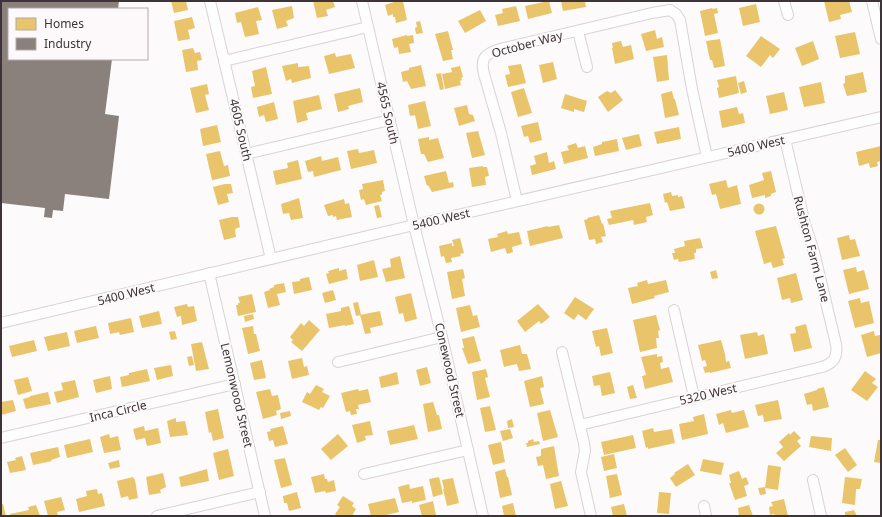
<svg xmlns="http://www.w3.org/2000/svg" width="882" height="517" font-family="'Noto Sans',sans-serif">
	<rect width="100%" height="100%" fill="#fcfafb"/>
	<!-- homes -->
	<g fill="#e9c46a">
		<path d="M171,1H186L188,10L174,13Z"/>
		<path d="M313,1H333L335,7L326,10L328,16L317,18Z"/>
		<path d="M397,1H403L407,20L396,23L395,17H393V14L388,16L385,5Z"/>
		<path d="M549,1L552,13L528,19L525,6Z"/>
		<path d="M561,1H585L586,7L563,11Z"/>
		<path d="M824,1H849L852,12L840,15L841,19L829,22Z"/>
		<path d="M756,4L760,22L743,26L739,8Z"/>
		<path d="M292,6L294,18L286,21L288,26L277,29L272,10Z"/>
		<path d="M516,6L520,21L498,26L495,15L503,13L502,9Z"/>
		<path d="M258,7L262,20L256,21L259,34L245,37L241,22L237,23L235,13Z"/>
		<path d="M712,8L713,9L717,8L718,13L714,14L718,33L705,36L700,11Z"/>
		<path d="M480,10L486,21L465,33L458,21Z"/>
		<path d="M192,17L195,28L188,30L190,39L178,41L174,21Z"/>
		<path d="M420,21L423,33L416,34L415,28L417,27L416,22Z"/>
		<path d="M655,30L657,39L662,37L664,47L646,51L641,34Z"/>
		<path d="M448,31L453,50H451L453,59L443,61L435,34Z"/>
		<path d="M855,32L860,54L840,58L835,36Z"/>
		<path d="M407,35V36L413,35L414,43L409,44L411,52L399,54L398,47L394,48L392,39Z"/>
		<path d="M761,36L780,49L773,58L770,55L761,67L746,56Z"/>
		<path d="M720,39L725,66L714,68L712,60H710L706,41Z"/>
		<path d="M621,41L623,47L631,45L634,59L615,64L612,48H613L612,43Z"/>
		<path d="M813,41L819,59L802,66L795,48Z"/>
		<path d="M193,48L195,53L200,52L202,60L197,61L198,70L186,72L182,50Z"/>
		<path d="M335,53L336,57L351,54L355,68L329,74L324,56Z"/>
		<path d="M667,55L669,80L657,82L653,57Z"/>
		<path d="M553,62L557,79L543,83L539,65Z"/>
		<path d="M298,63V67L309,66L311,78L292,83L291,79L286,81L282,66Z"/>
		<path d="M521,64L526,83L508,87L505,75L510,74L508,66Z"/>
		<path d="M421,65L426,86L411,89L407,81L403,82L401,72L409,70V68Z"/>
		<path d="M460,66L463,77L461,78L462,80L460,81L461,85L445,89L442,74L452,72L451,68Z"/>
		<path d="M266,67L272,94L253,98L251,87L255,86L252,71Z"/>
		<path d="M863,72L867,92L847,96L843,84L845,83V76Z"/>
		<path d="M441,73L444,89L440,90L436,74Z"/>
		<path d="M736,76L739,93L719,98L717,88L719,87L717,80Z"/>
		<path d="M744,81L747,92L741,94L738,83Z"/>
		<path d="M821,82L825,103L804,107L799,87Z"/>
		<path d="M207,84L209,94L205,95L209,110L196,113L190,88Z"/>
		<path d="M360,88L363,102L348,106L349,109L338,112L334,94Z"/>
		<path d="M524,88L532,113L518,117L511,92Z"/>
		<path d="M615,90L623,100L608,112L598,97L607,91L611,93Z"/>
		<path d="M672,91L674,99H675L679,115L665,118L661,94Z"/>
		<path d="M784,92L788,110L770,114L766,96Z"/>
		<path d="M565,94L587,101L584,112L574,109V112L561,108Z"/>
		<path d="M319,95L322,109L306,113L308,120L297,123L293,101Z"/>
		<path d="M425,101L431,126L418,129L415,115L410,116L408,105Z"/>
		<path d="M274,102L278,119L266,122L264,115L259,117L257,107Z"/>
		<path d="M467,105L469,114L473,115L475,121L459,126L454,108Z"/>
		<path d="M737,107L739,114L743,113L745,123L722,128L719,111Z"/>
		<path d="M538,122L542,140L530,143L528,136L524,137L521,126Z"/>
		<path d="M217,125L221,142L203,146L200,129Z"/>
		<path d="M679,127L681,139L657,144L654,132Z"/>
		<path d="M478,131L485,155L472,158L466,133Z"/>
		<path d="M639,134L642,146L626,150L622,138Z"/>
		<path d="M429,137V140L438,138L444,158L428,162L424,154H421L418,139Z"/>
		<path d="M617,139L619,151L595,156L593,147L602,144V142Z"/>
		<path d="M576,143L578,148L585,146L588,158L564,164L561,152L569,150L567,146Z"/>
		<path d="M881,146V161L877,162L878,166L870,168L869,163L859,166L856,152Z"/>
		<path d="M358,149L359,153L374,150L377,163L351,169L347,151Z"/>
		<path d="M220,151L224,166L228,165L230,176L213,180H212L206,154Z"/>
		<path d="M547,152L549,163L554,161L556,169L532,175L530,166L536,164L534,156Z"/>
		<path d="M321,156L322,161L338,157L341,170L314,177L313,171L308,172L305,161Z"/>
		<path d="M298,160L302,179L276,185L273,171L288,168L287,163Z"/>
		<path d="M483,166V167H487L489,176L485,177L486,185L472,187L469,168Z"/>
		<path d="M446,171L449,183L453,182L454,187L432,192L428,185L427,186L424,176Z"/>
		<path d="M771,171L776,192L771,194V196L765,198V195L752,198L749,185L764,180L762,173Z"/>
		<path d="M383,180L385,191L382,192V195H380L382,201L366,205L364,199L361,200L359,190L363,189L362,184Z"/>
		<path d="M726,180L728,188L737,185L741,204L720,209L716,194L712,195L709,184Z"/>
		<path d="M225,184H231L233,193L227,194L229,202L218,205L213,187Z"/>
		<path d="M671,192L672,196L678,195V197L682,196L685,208L670,211L667,202L665,203L663,194Z"/>
		<path d="M299,198L303,218L291,220L289,213L283,214L281,204Z"/>
		<path d="M344,199L345,204L349,203L352,217L337,220L336,216L333,217V215L328,216L324,205Z"/>
		<path d="M650,203L653,215L646,217L647,222L634,225L633,220L609,225L607,219L612,218L610,211Z"/>
		<circle cx="759" cy="209" r="5.5"/>
		<path d="M379,205L382,217L377,218L374,206Z"/>
		<path d="M599,215L602,224L603,223L606,236L601,237L603,242L596,244L595,239L589,240L584,220L588,219L587,218Z"/>
		<path d="M232,217H238L240,227L235,229L236,237L224,240L219,220Z"/>
		<path d="M559,225L563,238L530,246L527,231L548,226V227Z"/>
		<path d="M776,226L785,258L782,259L784,265L773,268L771,262L764,264L755,231Z"/>
		<path d="M507,231L508,234L519,232L522,244L512,247L513,252L507,254L505,248L491,252L488,239L498,237L497,234Z"/>
		<path d="M849,235L850,240L855,239L860,256L842,260L837,238Z"/>
		<path d="M460,238L464,253L460,254L461,256L451,258L452,262L446,263L444,256L441,257L439,246L452,243V246H454L452,240Z"/>
		<path d="M700,238L703,248L696,249V253H694L695,259L679,262L678,259L674,260L672,253H675L674,249L685,246L684,241Z"/>
		<path d="M400,256L405,278L386,282L382,269L391,267L390,259Z"/>
		<path d="M374,260L378,277L360,281L357,265Z"/>
		<path d="M856,267L857,272L864,270L869,289L849,294L843,270Z"/>
		<path d="M339,268V271L346,269L348,279L329,284L326,274L329,273L328,271Z"/>
		<path d="M463,269L465,278L462,279L465,296L452,299L447,272Z"/>
		<path d="M716,270L718,278L712,279L710,272Z"/>
		<path d="M796,273L803,300L791,303L790,298L782,300L777,278Z"/>
		<path d="M309,277L312,290L294,294L292,282L300,281V279Z"/>
		<path d="M647,280L648,284L666,280L669,292L654,296L655,298L632,304L628,288L638,286L637,283Z"/>
		<path d="M284,283L286,292L277,294L280,305L268,308L264,292L270,290L269,289L274,287V285Z"/>
		<path d="M333,290L336,300L325,303L322,293Z"/>
		<path d="M411,293L417,319L405,322L403,313L399,314L395,297Z"/>
		<path d="M252,294L256,312L238,316L236,305H238V303H240L238,297Z"/>
		<path d="M575,297L594,309L586,320L578,314L574,320L564,313Z"/>
		<path d="M860,298L861,303L869,301L874,323L855,328L848,301Z"/>
		<path d="M358,302L361,315L356,316L353,303Z"/>
		<path d="M187,304L188,307L194,306L197,321L182,325L181,316L177,317L174,307Z"/>
		<path d="M538,304L550,317L541,324L539,321L525,332L517,321Z"/>
		<path d="M470,305L473,316L477,315L480,327L461,332L456,308Z"/>
		<path d="M349,306L354,324L345,326V325L329,328L326,314L341,311V308Z"/>
		<path d="M159,311L162,324L142,328L139,316Z"/>
		<path d="M380,311L383,325L370,328L371,333L365,334L360,315Z"/>
		<path d="M253,314L254,319L245,322L244,316Z"/>
		<path d="M656,315L660,330L658,331L659,338H656L657,348L640,352L633,320Z"/>
		<path d="M131,318L134,332L120,335L119,332L110,334L108,323Z"/>
		<path d="M309,320L320,330L302,351L291,342L293,340L290,337L301,323L304,326Z"/>
		<path d="M806,324L812,348L794,352L790,334L796,333L795,327Z"/>
		<path d="M96,326L99,338L77,343L74,331Z"/>
		<path d="M253,326L254,334H256L260,351L248,354L242,328Z"/>
		<path d="M607,328L613,353L601,356L599,346L596,347L592,331Z"/>
		<path d="M175,331L177,339L171,340L169,332Z"/>
		<path d="M874,331L875,336L880,335L881,353L867,357L861,335Z"/>
		<path d="M67,332L70,346L48,351L44,337Z"/>
		<path d="M757,332L758,336L764,334L768,354L745,359L740,335Z"/>
		<path d="M474,336L481,361L468,364L462,348H464L462,339Z"/>
		<path d="M34,340L37,351L12,357L9,346Z"/>
		<path d="M721,340L725,354L726,362L729,361L731,368L710,373V372L705,373L703,367L707,366L705,360L702,361L698,345Z"/>
		<path d="M202,342L209,369L196,371L191,344Z"/>
		<path d="M520,345L522,354H527L531,369L519,371L517,364L504,367L500,350Z"/>
		<path d="M657,354V357L662,356L663,362L660,363L661,369L669,367L673,382L645,389L642,376L646,375L641,357Z"/>
		<path d="M192,356L194,365L189,366L187,357Z"/>
		<path d="M302,358L304,367L307,366L309,375L292,379L288,361Z"/>
		<path d="M262,360L266,378L254,380L250,363Z"/>
		<path d="M171,365L173,376L157,380L154,368Z"/>
		<path d="M427,367L431,383L420,386L416,370Z"/>
		<path d="M147,369L150,381L122,387L120,377L129,375V373Z"/>
		<path d="M486,369L488,377L485,378L490,397L477,400L472,372Z"/>
		<path d="M865,371L876,379L872,383L878,387L867,401L851,390Z"/>
		<path d="M397,372L399,384L381,388L379,377Z"/>
		<path d="M610,372L615,393L602,396L600,385L594,386L592,376Z"/>
		<path d="M110,376L112,389L96,393L93,380Z"/>
		<path d="M542,376L544,387L540,388L544,404L530,407L524,381Z"/>
		<path d="M28,377L32,391L18,395L14,380Z"/>
		<path d="M75,380L79,397L57,403L54,392L63,390L61,383Z"/>
		<path d="M316,385L324,389L322,392L330,396L323,408L321,407L319,410L302,402L307,392L310,394Z"/>
		<path d="M633,385L637,398L630,399L627,387Z"/>
		<path d="M824,387L829,407L813,411L812,404L807,405L804,394L817,390V389Z"/>
		<path d="M270,389L272,396L278,395L281,409L276,411L277,415L263,419L256,392Z"/>
		<path d="M358,389L359,391L368,389L371,402L358,405L359,409H356L357,414L351,415L350,411L346,412L341,393Z"/>
		<path d="M48,392L51,404L26,409L23,399L30,397V396Z"/>
		<path d="M13,400L16,411L1,415V402Z"/>
		<path d="M778,400L782,419L764,422L763,415L758,416L755,405Z"/>
		<path d="M433,402L437,415H439L442,429L428,432L423,404Z"/>
		<path d="M490,406L496,430L485,432L480,408Z"/>
		<path d="M218,409L224,438L213,441L211,432L209,433L205,412Z"/>
		<path d="M550,410L558,437L543,441L537,413Z"/>
		<path d="M731,410L732,413L744,410L749,427L726,433L723,423L719,425L716,414Z"/>
		<path d="M290,411L291,416L281,419L280,413Z"/>
		<path d="M704,414L708,434L682,440L679,424L694,421L693,417Z"/>
		<path d="M176,418V422L185,421L188,435L170,437L167,421Z"/>
		<path d="M512,419L514,427L508,428L507,421Z"/>
		<path d="M370,421L373,435L365,436L366,440L357,443L352,425Z"/>
		<path d="M414,425L418,439L390,445L387,431Z"/>
		<path d="M144,426L145,431L158,428L161,443L147,446L145,438L136,440L133,429Z"/>
		<path d="M283,426L288,444L275,447L273,440L269,441L267,432L271,431L270,429Z"/>
		<path d="M653,428L654,432L672,429L675,443L648,449V447L646,448L642,431Z"/>
		<path d="M510,429L513,438L503,441L500,431Z"/>
		<path d="M794,431L801,438L797,441L801,446L784,461L776,453L783,447L779,442L789,433L790,435Z"/>
		<path d="M109,434L110,438L118,436L121,450L104,453L100,437Z"/>
		<path d="M338,434L348,446L331,460L321,449Z"/>
		<path d="M633,435L636,448L604,455L601,442Z"/>
		<path d="M811,436L832,438L831,451L809,447Z"/>
		<path d="M90,439L93,452L67,458L64,445Z"/>
		<path d="M533,439L534,442L539,441L540,444L527,447L526,443H528V441Z"/>
		<path d="M878,440H881V463L874,462Z"/>
		<path d="M501,442L505,462L493,465L488,445Z"/>
		<path d="M554,446L559,476L546,479L543,465L538,466L536,457L541,456V449Z"/>
		<path d="M58,447L60,457L51,460L52,461L33,465L30,453Z"/>
		<path d="M845,448L857,465L848,472L835,455Z"/>
		<path d="M228,449L234,476L219,480L213,453Z"/>
		<path d="M614,454L617,468L604,471L601,457Z"/>
		<path d="M22,456L26,470L10,473L7,462L16,460L15,458Z"/>
		<path d="M285,458L292,485L281,488L274,460Z"/>
		<path d="M703,459L724,463L721,475L700,471Z"/>
		<path d="M119,460L120,467L110,469L108,463Z"/>
		<path d="M688,464L695,475L676,487L670,478L675,474L674,473Z"/>
		<path d="M768,465L781,467L778,490L765,488Z"/>
		<path d="M207,469L209,481L181,487L179,477Z"/>
		<path d="M505,469L507,477H508L512,495L500,498L495,472Z"/>
		<path d="M739,471L742,479L746,477L749,484L744,486L747,496L735,500L729,483H731L729,475Z"/>
		<path d="M163,473L166,487L160,490L161,493L149,495L146,477Z"/>
		<path d="M324,474L325,479H327L328,482L334,480L336,491L326,493L325,491L315,493L311,477Z"/>
		<path d="M617,474L622,495L610,498L606,476Z"/>
		<path d="M133,477L135,480L138,498L129,500L128,496L121,498L117,481Z"/>
		<path d="M439,477L443,494L433,497L429,479Z"/>
		<path d="M845,477L862,479L860,489H856L855,505L842,503Z"/>
		<path d="M453,478L459,503L447,506L443,489H444L442,480Z"/>
		<path d="M561,481L568,506L555,509L550,484Z"/>
		<path d="M409,484L410,489L423,486L426,500L412,503V501L402,503L398,487Z"/>
		<path d="M765,487L766,494L760,495L758,488Z"/>
		<path d="M97,489L98,494L102,493L105,506L79,512L76,499L87,496L86,491Z"/>
		<path d="M297,492L301,508L289,511L287,503H284L283,496Z"/>
		<path d="M659,492L671,493L669,514L657,513Z"/>
		<path d="M343,496L354,503L352,506L356,509L352,516H338L335,514L340,507L337,505Z"/>
		<path d="M61,497L65,510L57,512L58,516H48L44,501Z"/>
		<path d="M395,498L399,512L382,516H371L368,504Z"/>
		<path d="M784,499L788,516H775L774,514L770,515L769,507L773,506L771,502Z"/>
		<path d="M433,501L436,515L422,516L419,505Z"/>
		<path d="M513,503L516,516H504L502,506Z"/>
		<path d="M1,504H3L6,516H1Z"/>
		<path d="M624,504L627,516H613L611,507Z"/>
		<path d="M36,505L40,516H11L10,514L29,510L28,507Z"/>
		<path d="M749,505L753,516H739L738,508Z"/>
		<path d="M854,510L857,516H845V512Z"/>
	</g>
	<!-- industry -->
	<path fill="#8a817c" d="M1,1H119L118,9H9V59H112L105,114L119,116L109,199L65,194L63,211L53,210L52,218L44,217L45,208L1,203Z"/>
	<g fill="none" stroke-linecap="round" stroke-linejoin="round">
		<defs>
			<g id="minor">
				<path d="M210,1L271,259"/>
				<path d="M362,1L414,225L442,337L483,516"/>
				<path d="M784,1L788,15"/>
				<path d="M872,1L881,39"/>
				<path d="M578,31L587,67"/>
				<path d="M224,61L368,27"/>
				<path d="M246,154L390,120"/>
				<path d="M517,201L501,133L484,74C480,58 485,54 500,49L652,13L670,10L676,14L680,20L692,89L707,157"/>
				<path d="M209,273L265,516"/>
				<path d="M674,310L694,397"/>
				<path d="M1,323L414,225L881,117"/>
				<path d="M562,352L584,443L585,451L581,472L591,516"/>
				<path d="M338,362L442,337"/>
				<path d="M580,425L822,367C834,363 838,357 836,344L814,252L805,224L785,139"/>
				<path d="M1,438L235,384"/>
				<path d="M364,474L468,450"/>
				<path d="M813,480L821,516"/>
				<path d="M704,506L706,516"/>
				<path d="M157,516L260,492"/>
			</g>
		</defs>
		<!-- minor casing -->
		<use href="#minor" stroke="#d8d3d6" stroke-width="12"/>
		<!-- minor -->
		<use href="#minor" stroke="#fffefe" stroke-width="10"/>
	</g>
	<g text-anchor="middle" dominant-baseline="central" stroke-width="4" stroke-linejoin="round" paint-order="stroke">
		<!-- street labels -->
		<g font-size="12" fill="#3c3438" stroke="#fdf9fb">
			<text transform="translate(527 44) rotate(-15)">October Way</text>
			<text transform="translate(388 113) rotate(77)">4565 South</text>
			<text transform="translate(241 130) rotate(77)">4605 South</text>
			<text transform="translate(756 146) rotate(-13)">5400 West</text>
			<text transform="translate(441 219) rotate(-13)">5400 West</text>
			<text transform="translate(812 249) rotate(75)">Rushton Farm Lane</text>
			<text transform="translate(126 294) rotate(-14)">5400 West</text>
			<text transform="translate(450 370) rotate(77)">Conewood Street</text>
			<text transform="translate(708 394) rotate(-13)">5320 West</text>
			<text transform="translate(237 395) rotate(77)">Lemonwood Street</text>
			<text transform="translate(118 411) rotate(-13)">Inca Circle</text>
		</g>
	</g>
	<!-- border -->
	<rect width="882" height="517" fill="none" stroke="#3c3438" stroke-width="4"/>
	<!-- legend -->
	<rect x="8" y="8" width="140" height="52" fill="#fdf9fb" stroke="#b0aaad"/>
	<rect x="16" y="18" width="20" height="12" fill="#e9c46a" stroke="#b0aaad"/>
	<text x="44" y="28" font-size="12" fill="#3c3438">Homes</text>
	<rect x="16" y="38" width="20" height="12" fill="#8a817c" stroke="#b0aaad"/>
	<text x="44" y="48" font-size="12" fill="#3c3438">Industry</text>
</svg>
